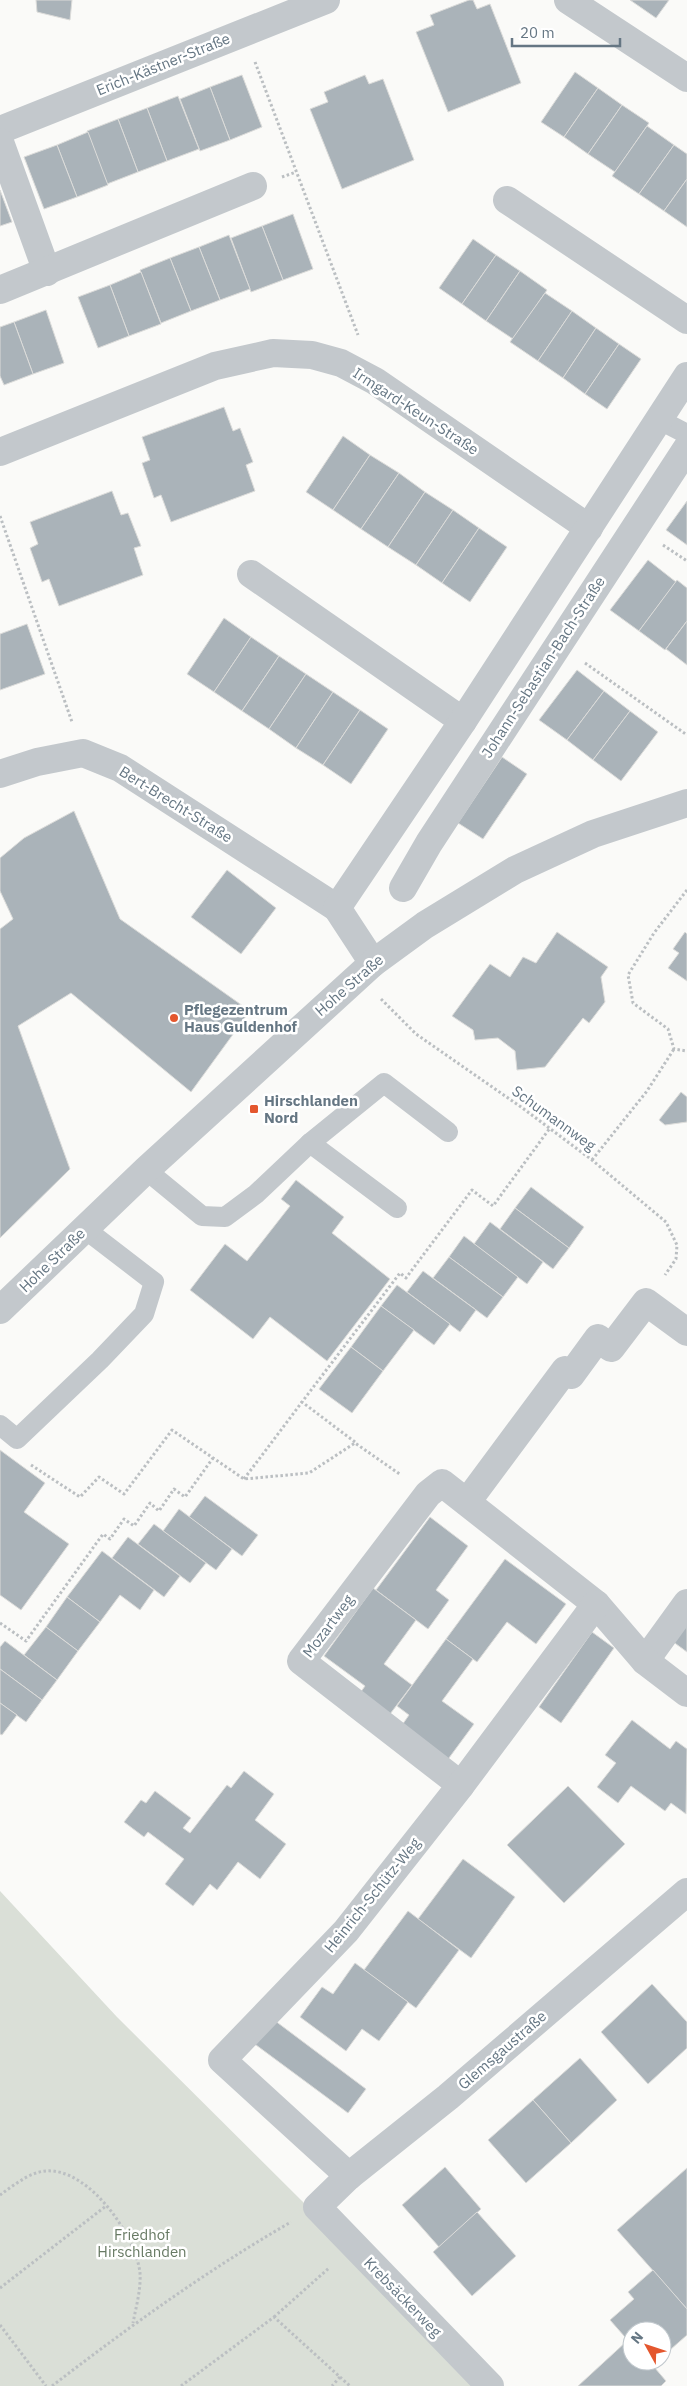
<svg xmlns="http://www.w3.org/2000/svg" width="687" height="2386" font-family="'IBM Plex Sans',sans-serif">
	<rect width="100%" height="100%" fill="#fafaf8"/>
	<!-- green -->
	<path fill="#dadfd7" d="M0,1891L117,2017L488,2386H0Z"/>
	<!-- building -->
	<g fill="#aab3b9" stroke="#dcdcda">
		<path d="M36,0H72L70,20L37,12Z"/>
		<path d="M469,0H473L477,9L490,4L521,83L448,112L416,32L434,25L430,15Z"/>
		<path d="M630,0H669L656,18Z"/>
		<path d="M575,72L598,88L564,137L541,122Z"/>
		<path d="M242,75L262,127L230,140L210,87Z"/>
		<path d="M365,75L369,84L383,79L414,160L342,189L310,109L328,102L324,92Z"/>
		<path d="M210,87L230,140L200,151L180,99Z"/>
		<path d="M598,88L622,105L588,154L564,137Z"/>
		<path d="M178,96L199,149L167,161L147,108Z"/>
		<path d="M622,105L649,123L615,172L588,154Z"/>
		<path d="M147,108L167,161L138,172L118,119Z"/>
		<path d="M118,119L138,172L107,184L87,131Z"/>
		<path d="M647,126L674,145L639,194L612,176Z"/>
		<path d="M88,132L108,185L77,197L57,145Z"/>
		<path d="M57,145L77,197L44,209L24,157Z"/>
		<path d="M674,145L687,154V179L664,211L639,194Z"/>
		<path d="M687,179V227L664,211Z"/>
		<path d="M0,190L12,222L0,226Z"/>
		<path d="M293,214L313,269L283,280L262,226Z"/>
		<path d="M262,226L283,280L251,292L231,238Z"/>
		<path d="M229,235L250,289L220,300L199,247Z"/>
		<path d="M473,239L496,255L462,304L439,288Z"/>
		<path d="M199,247L220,300L191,311L170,258Z"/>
		<path d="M496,255L520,271L486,321L462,304Z"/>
		<path d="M170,258L191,311L161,323L140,270Z"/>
		<path d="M520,271L547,290L513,339L486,321Z"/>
		<path d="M141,272L161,324L129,336L110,285Z"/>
		<path d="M110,285L129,336L98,348L78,297Z"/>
		<path d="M545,293L572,311L538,361L510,342Z"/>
		<path d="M46,310L64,363L33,374L14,322Z"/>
		<path d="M572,311L596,328L563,378L538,361Z"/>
		<path d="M14,322L33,374L4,385L0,376V327Z"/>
		<path d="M596,328L619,344L585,394L563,378Z"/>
		<path d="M619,344L641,359L607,409L585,394Z"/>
		<path d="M224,407L233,431L240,428L253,462L246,465L255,491L171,522L161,495L154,498L142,463L150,460L142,437Z"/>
		<path d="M343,436L370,455L333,510L306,492Z"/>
		<path d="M370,455L399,473L361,529L333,510Z"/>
		<path d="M399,473L425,492L388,547L361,529Z"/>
		<path d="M112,491L121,515L128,513L141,546L134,548L143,575L59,606L49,579L42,582L30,548L38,544L30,522Z"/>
		<path d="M425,492L453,510L416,565L388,547Z"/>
		<path d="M687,501V545L666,530Z"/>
		<path d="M453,510L479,528L442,583L416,565Z"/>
		<path d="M479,528L507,547L470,602L442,583Z"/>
		<path d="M648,560L676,582L639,631L610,610Z"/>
		<path d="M677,580L687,588V621L665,650L639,631Z"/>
		<path d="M224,618L251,637L214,692L187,674Z"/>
		<path d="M687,621V665L666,649Z"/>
		<path d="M27,624L45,674L0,690V634Z"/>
		<path d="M251,637L279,656L242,711L214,692Z"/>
		<path d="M279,656L306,674L269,729L242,711Z"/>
		<path d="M577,670L604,691L567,740L539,720Z"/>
		<path d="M306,674L333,692L296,748L269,729Z"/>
		<path d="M604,691L630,711L593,760L567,740Z"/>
		<path d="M333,692L360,710L323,765L296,748Z"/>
		<path d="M360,710L388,729L351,784L323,765Z"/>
		<path d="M630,711L658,732L621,781L593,760Z"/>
		<path d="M502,757L527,774L483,839L458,823Z"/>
		<path d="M74,811L120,919L250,1011L191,1092L71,993L18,1026L70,1169L0,1238V929L13,919L0,891V858L24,838Z"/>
		<path d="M227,870L276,908L241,954L191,917Z"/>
		<path d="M557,932L608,967L601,977L605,1002L589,1023L583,1018L545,1067L517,1070L515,1051L498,1038L475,1040L473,1030L452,1016L490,964L510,977L523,957L536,963Z"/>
		<path d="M685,932L687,934V981L668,968L679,953L673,949Z"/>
		<path d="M681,1092L687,1097V1122L665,1125L659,1120Z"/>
		<path d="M296,1180L344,1217L332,1233L390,1279L327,1361L270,1317L253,1339L190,1290L225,1244L247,1261L290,1206L281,1199Z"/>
		<path d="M531,1187L584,1227L569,1248L515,1208Z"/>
		<path d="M515,1208L569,1248L553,1269L500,1229Z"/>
		<path d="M490,1222L543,1262L527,1284L474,1244Z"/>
		<path d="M464,1236L518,1277L503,1297L449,1257Z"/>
		<path d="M449,1257L503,1297L487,1318L433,1278Z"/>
		<path d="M423,1271L476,1310L460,1332L407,1292Z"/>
		<path d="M397,1285L450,1324L434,1345L381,1306Z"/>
		<path d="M381,1306L414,1330L383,1371L351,1347Z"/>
		<path d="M351,1347L383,1371L352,1413L319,1389Z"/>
		<path d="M0,1450L45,1483L24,1512L69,1544L21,1610L0,1595Z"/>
		<path d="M205,1496L258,1535L242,1556L189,1517Z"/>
		<path d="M179,1509L232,1549L216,1570L163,1531Z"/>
		<path d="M430,1517L468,1546L436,1590L449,1600L428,1629L376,1590Z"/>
		<path d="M154,1524L206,1563L190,1583L138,1544Z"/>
		<path d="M128,1537L180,1576L164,1597L112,1558Z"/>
		<path d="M102,1551L154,1590L140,1610L120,1595L100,1622L67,1597Z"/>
		<path d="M505,1559L566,1604L536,1644L507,1622L477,1662L446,1639Z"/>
		<path d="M373,1588L416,1620L384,1664L412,1685L387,1718L358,1696L365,1686L324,1656Z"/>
		<path d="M67,1597L100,1622L78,1651L46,1627Z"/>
		<path d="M687,1621V1652L672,1641Z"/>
		<path d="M46,1627L78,1651L57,1680L24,1655Z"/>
		<path d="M592,1632L614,1648L561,1723L539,1707Z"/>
		<path d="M446,1639L473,1659L442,1701L474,1724L446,1762L400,1728L409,1715L397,1706Z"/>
		<path d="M5,1641L57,1680L42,1700L0,1669V1647Z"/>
		<path d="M0,1669L42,1700L26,1722L0,1703Z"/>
		<path d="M0,1703L17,1715L2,1735L0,1734Z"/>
		<path d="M632,1720L670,1749L676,1741L687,1749L686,1814L671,1803L665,1811L631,1786L618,1803L597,1787L616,1763L605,1755Z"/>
		<path d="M244,1771L274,1794L255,1820L286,1844L260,1879L238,1862L217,1890L210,1884L193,1906L165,1884L184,1859L148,1832L144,1837L124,1822L141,1800L146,1803L155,1791L191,1818L183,1828L190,1833L227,1785L231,1788Z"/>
		<path d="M568,1786L625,1844L564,1903L507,1845Z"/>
		<path d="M463,1859L515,1897L471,1958L418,1919Z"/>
		<path d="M408,1911L459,1950L416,2008L364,1970Z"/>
		<path d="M355,1963L408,2002L379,2041L362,2029L346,2051L300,2017L322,1987L333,1994Z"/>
		<path d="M652,1984L687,2022V2048L648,2084L601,2032Z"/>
		<path d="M270,2017L366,2089L348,2113L252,2042Z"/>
		<path d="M580,2058L617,2100L571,2143L533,2100Z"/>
		<path d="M533,2100L571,2143L526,2183L488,2140Z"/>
		<path d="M445,2167L481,2209L439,2247L402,2205Z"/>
		<path d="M687,2168V2309L617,2230Z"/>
		<path d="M477,2212L516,2256L472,2296L433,2252Z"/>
		<path d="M653,2270L687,2309V2335L662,2357V2331H632V2345L610,2320L634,2299L628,2292Z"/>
		<path d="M628,2340L632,2345V2361H649L666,2381L661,2386H578Z"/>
	</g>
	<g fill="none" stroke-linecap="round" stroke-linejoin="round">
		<!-- path -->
		<g stroke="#bbbfc2" stroke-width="3" stroke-dasharray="2.5 2.5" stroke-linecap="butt">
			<path d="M255,62L358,335"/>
			<path d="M282,177L296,172"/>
			<path d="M0,516L72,722"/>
			<path d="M663,545L687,561"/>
			<path d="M585,663L687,735"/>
			<path d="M687,890L654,933L628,975L633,1003L668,1029L674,1049L687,1051"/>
			<path d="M381,999L416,1034L521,1107L592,1160L666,1222L677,1245L676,1259L665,1275"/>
			<path d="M592,1160L647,1091L674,1049"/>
			<path d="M355,1442L302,1402L400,1273L406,1278L472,1190L493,1206L550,1128"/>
			<path d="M31,1465L80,1497L99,1477L124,1494L172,1430L244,1479L309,1473L355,1443L401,1475"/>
			<path d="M244,1479L302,1402"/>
			<path d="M0,1623L26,1641L103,1534L110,1539L124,1519L134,1526L150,1503L159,1511L174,1489L185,1497L213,1458"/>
			<path d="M0,2195C11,2187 24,2177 36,2173C82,2157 136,2234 140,2273C141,2290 136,2307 133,2323"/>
			<path d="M0,2288L106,2206"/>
			<path d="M274,2317L329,2268"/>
			<path d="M0,2325L46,2386"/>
			<path d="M340,2377L350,2386"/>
			<path d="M52,2386C129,2327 206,2271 291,2222"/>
			<path d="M181,2386L274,2317L340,2377L332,2386"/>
		</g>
		<!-- service -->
		<g stroke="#c3c8cc" stroke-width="20">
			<path d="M658,419L687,434"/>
			<path d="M310,1143L397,1208"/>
			<path d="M146,1170L202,1216L225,1217L256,1194L310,1143L384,1083L448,1132"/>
			<path d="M0,1425L17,1439L100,1360L144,1314L154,1282L85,1229"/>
		</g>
		<!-- minor -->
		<g stroke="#c3c8cc" stroke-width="28">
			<path d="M568,0L687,78"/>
			<path d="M0,130L326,0"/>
			<path d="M0,142L47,272"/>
			<path d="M507,200L687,320"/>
			<path d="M0,290L253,186"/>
			<path d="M0,452L215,366L273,353L312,355L341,363L375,381L589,528"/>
			<path d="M251,574L463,721"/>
			<path d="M0,774L37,762L83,753L120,768L337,908"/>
			<path d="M403,888L429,843L687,448"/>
			<path d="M373,963L337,908L463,721L687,376"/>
			<path d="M0,1310L146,1170L373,963L425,925L515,870L593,834L687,803"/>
			<path d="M467,1502L565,1370L571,1375L598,1338L611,1348L646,1302L687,1332"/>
			<path d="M645,1661L687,1603"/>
			<path d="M461,1785L301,1661L428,1494L442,1483L596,1604L645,1661L687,1693"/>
			<path d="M349,2176L222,2060L346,1931L461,1785L596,1604"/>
			<path d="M490,2386L317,2207L349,2176L448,2097L687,1892"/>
		</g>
	</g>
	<!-- markers -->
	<g fill="#e4572e" stroke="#fff" stroke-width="2">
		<circle cx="174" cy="1018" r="5"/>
		<rect x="249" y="1104" width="10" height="10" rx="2.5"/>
	</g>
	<g text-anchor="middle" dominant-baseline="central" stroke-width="5" stroke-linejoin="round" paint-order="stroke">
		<!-- street labels -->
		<g font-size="15" fill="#657683" stroke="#fff">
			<text transform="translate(163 64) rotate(-22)">Erich-Kästner-Straße</text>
			<text transform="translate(416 411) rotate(33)">Irmgard-Keun-Straße</text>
			<text transform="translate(543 667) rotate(-57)">Johann-Sebastian-Bach-Straße</text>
			<text transform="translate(176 804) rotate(32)">Bert-Brecht-Straße</text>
			<text transform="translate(349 985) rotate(-41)">Hohe Straße</text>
			<text transform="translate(554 1118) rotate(36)">Schumannweg</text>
			<text transform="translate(52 1260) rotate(-44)">Hohe Straße</text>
			<text transform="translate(328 1626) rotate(-53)">Mozartweg</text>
			<text transform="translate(372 1895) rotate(-51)">Heinrich-Schütz-Weg</text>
			<text transform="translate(502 2050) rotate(-41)">Glemsgaustraße</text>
			<text transform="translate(403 2297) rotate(46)">Krebsäckerweg</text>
		</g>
		<!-- poi labels -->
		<g font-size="15" font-weight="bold" fill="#657683" stroke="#fff" text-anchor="start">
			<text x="184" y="1009">Pflegezentrum<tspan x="184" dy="17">Haus Guldenhof</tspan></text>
			<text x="264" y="1100">Hirschlanden<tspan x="264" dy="17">Nord</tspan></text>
		</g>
		<!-- park labels -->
		<g font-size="15" fill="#687a64" stroke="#fff">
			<text x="142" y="2234">Friedhof<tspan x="142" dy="17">Hirschlanden</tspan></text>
		</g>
	</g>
	<!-- north arrow -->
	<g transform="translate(647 2346) rotate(310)"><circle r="24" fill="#ffffff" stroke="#c1c8cd"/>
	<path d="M0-4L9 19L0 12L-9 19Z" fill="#e4572e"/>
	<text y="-8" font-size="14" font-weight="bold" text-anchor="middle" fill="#657683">N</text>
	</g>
	<!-- scale -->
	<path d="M512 38v8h108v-8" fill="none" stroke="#657683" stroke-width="2.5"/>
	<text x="520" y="38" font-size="15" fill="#657683" stroke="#ffffff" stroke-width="4" paint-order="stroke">20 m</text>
</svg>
